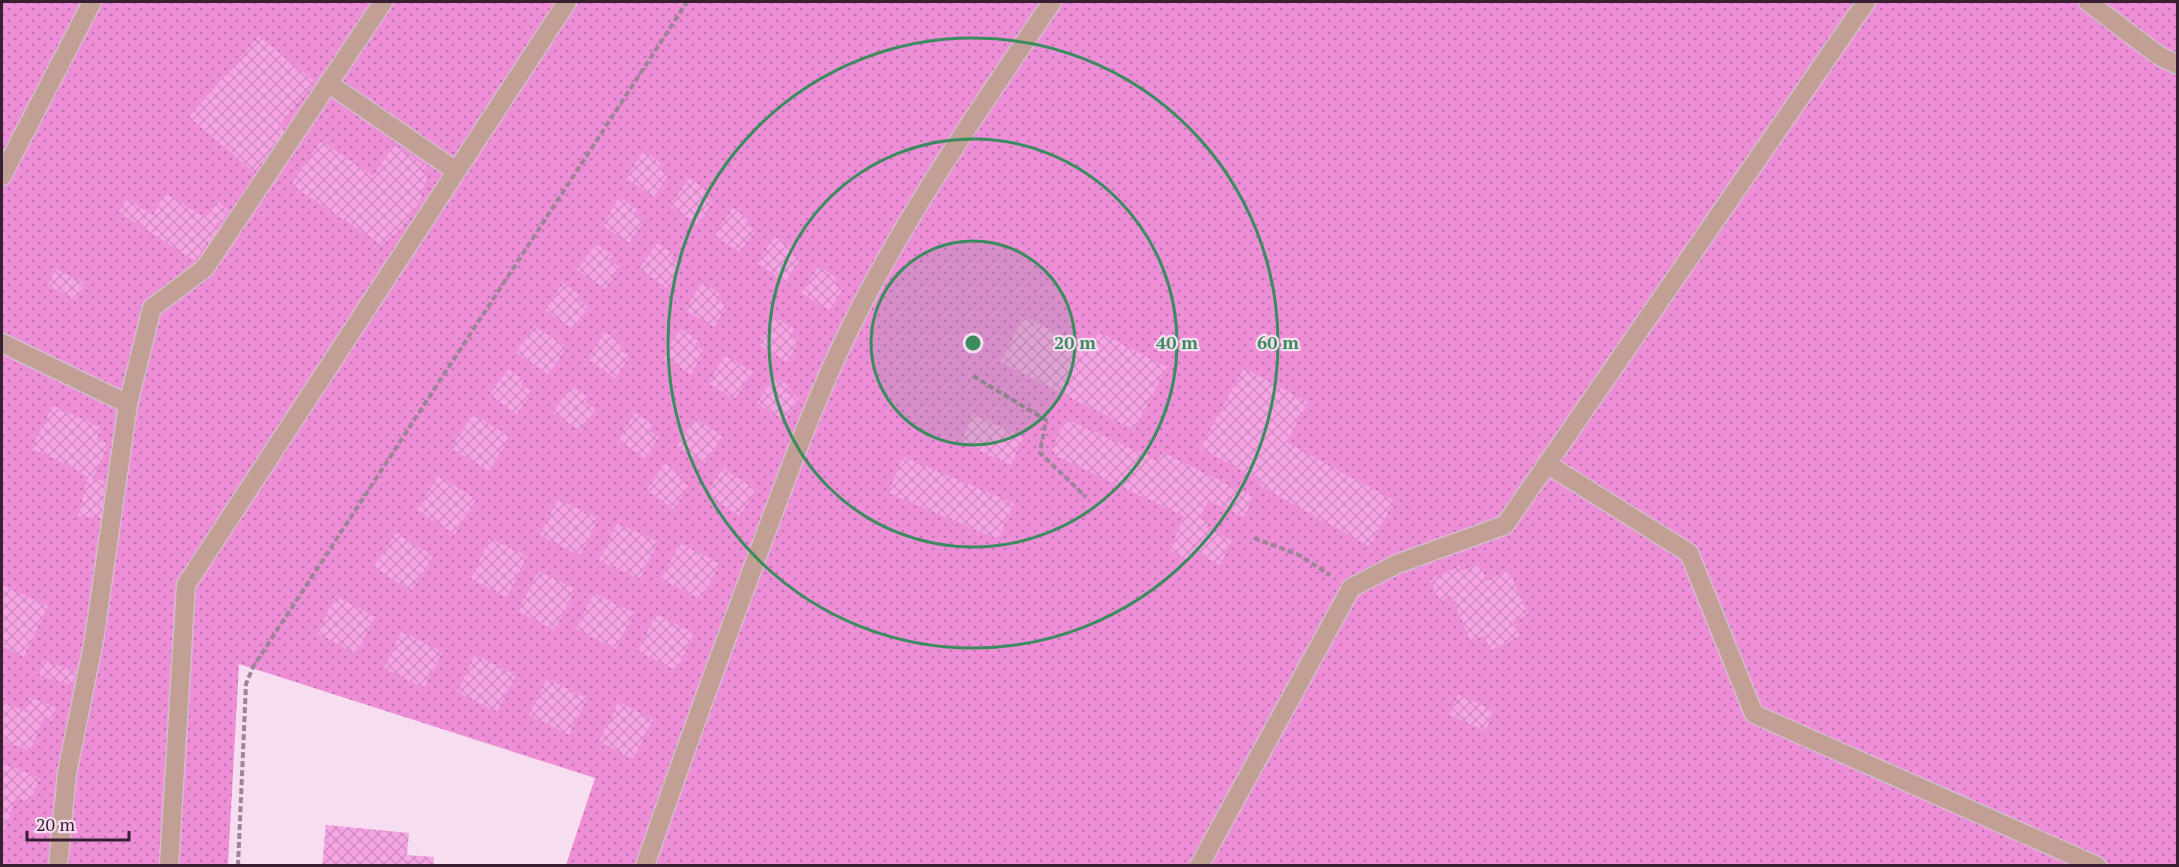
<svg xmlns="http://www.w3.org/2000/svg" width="2179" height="867" font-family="'PT Serif',serif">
	<defs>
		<pattern id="park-dots" width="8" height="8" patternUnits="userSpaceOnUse" patternTransform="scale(1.5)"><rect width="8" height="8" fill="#ed8ed7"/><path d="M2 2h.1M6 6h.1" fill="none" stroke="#c173af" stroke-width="1.8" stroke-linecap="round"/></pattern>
		<pattern id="building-cross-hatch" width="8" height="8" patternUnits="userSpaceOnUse" patternTransform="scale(1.5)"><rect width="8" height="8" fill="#f6a4e3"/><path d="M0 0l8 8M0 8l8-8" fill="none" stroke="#d48dc3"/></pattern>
	</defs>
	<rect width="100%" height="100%" fill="#f7ddf0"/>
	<!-- park -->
	<path fill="url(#park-dots)" d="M2,2H2177V865H566L595,778L239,664L228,865L2,866Z"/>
	<!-- building -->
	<g fill="url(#building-cross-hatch)">
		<path d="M259,36L315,82L278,126L286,133L254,172L189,117Z"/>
		<path d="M321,141L373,176L394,145L426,166L422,172L428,174L419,203L400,230L368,256L378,242L291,185Z"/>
		<path d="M643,151L661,163L658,168L668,175L654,197L626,178Z"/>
		<path d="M689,178L706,190L703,195L713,202L697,224L670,206Z"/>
		<path d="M165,193L206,218L217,201L229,210L220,224L218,222L216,225L222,232L213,246L207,242L195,261L119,212L127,199L153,215Z"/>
		<path d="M619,198L637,209L634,214L644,221L629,243L602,225Z"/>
		<path d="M733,208L749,219L745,224L756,231L739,252L714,235Z"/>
		<path d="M775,237L792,248L790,253L799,260L785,282L757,263Z"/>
		<path d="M657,243L674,254L671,259L681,266L667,288L639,269Z"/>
		<path d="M596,244L613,255L609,260L620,267L605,289L577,270Z"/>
		<path d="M819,266L836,278L833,283L843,289L829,310L801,293Z"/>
		<path d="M56,269L84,284L76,300L48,285Z"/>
		<path d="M563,283L581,296L578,300L588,307L573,329L545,310Z"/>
		<path d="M701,283L720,293L716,299L727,305L714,327L685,310Z"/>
		<path d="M1024,317L1089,349L1099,332L1167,367L1134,430L1000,362Z"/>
		<path d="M775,318L794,329L791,335L800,340L787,362L759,345Z"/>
		<path d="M534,326L567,347L549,374L516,353Z"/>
		<path d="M680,329L698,340L695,345L704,351L691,374L662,357Z"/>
		<path d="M605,332L623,344L619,349L630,356L615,378L588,359Z"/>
		<path d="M725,355L753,372L735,399L708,383Z"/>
		<path d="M1244,368L1308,402L1286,442L1395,501L1369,546L1260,486L1262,481L1200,448Z"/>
		<path d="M508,369L524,380L521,385L532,392L517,414L489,395Z"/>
		<path d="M773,377L791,387L788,392L799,399L785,421L757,404Z"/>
		<path d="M571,386L588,397L585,402L595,409L581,431L553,413Z"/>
		<path d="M53,406L102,428L97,439L109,444L93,478L106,482L101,518L78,516L88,477L53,458L31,449Z"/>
		<path d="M635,413L653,425L649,430L659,437L645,458L617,440Z"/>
		<path d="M473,414L510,437L489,471L451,448Z"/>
		<path d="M973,414L1023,437L1011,465L961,442Z"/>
		<path d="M695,418L722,436L704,463L677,446Z"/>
		<path d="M1066,419L1158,461L1162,452L1253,497L1244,517L1209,501L1199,518L1209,522L1206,528L1232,541L1220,565L1195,552L1191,561L1170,551L1184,516L1056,456L1052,449Z"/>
		<path d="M903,457L1014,503L998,539L888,493Z"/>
		<path d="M665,463L682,475L679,479L689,486L674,509L647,490Z"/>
		<path d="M723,468L757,490L739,516L706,494Z"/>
		<path d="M438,476L476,499L455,534L417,510Z"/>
		<path d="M558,499L598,519L580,556L540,535Z"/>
		<path d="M617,523L658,542L640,579L599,560Z"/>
		<path d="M396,533L433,556L411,591L374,567Z"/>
		<path d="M490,538L527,556L507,597L471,579Z"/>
		<path d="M680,543L720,564L701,599L661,579Z"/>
		<path d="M1479,564L1487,581L1509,571L1528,614L1514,621L1520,636L1491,650L1484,636L1471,641L1451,596L1440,601L1430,580L1460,566L1462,571Z"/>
		<path d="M538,571L575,589L555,630L518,611Z"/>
		<path d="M2,585L48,606L24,657L2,646Z"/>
		<path d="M594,593L634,613L616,649L576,629Z"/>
		<path d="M336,596L375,617L356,654L317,633Z"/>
		<path d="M656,614L694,633L676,670L638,651Z"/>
		<path d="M402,631L442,652L424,688L384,668Z"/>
		<path d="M475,655L516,675L497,712L457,692Z"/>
		<path d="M43,661L77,671L73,685L39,676Z"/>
		<path d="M547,679L587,698L569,735L529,715Z"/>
		<path d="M1458,695L1493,710L1486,731L1450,715Z"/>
		<path d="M30,697L56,708L51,721L43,718L30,751L2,740V702L30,713L25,710Z"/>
		<path d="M619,702L653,720L633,759L599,741Z"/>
		<path d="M2,763L40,778L29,802L16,797L2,836Z"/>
		<path d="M326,825L409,833L407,855L434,857L433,866H322Z"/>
	</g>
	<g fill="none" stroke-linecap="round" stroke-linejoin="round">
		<defs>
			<g id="service">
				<path d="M2088,2L2158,55L2178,65"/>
				<path d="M328,83L456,171"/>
				<path d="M2,176L92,2"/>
				<path d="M2,343L128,404"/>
				<path d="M1547,464L1689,553L1754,714L2097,866"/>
				<path d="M58,866L67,773L94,640L128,404L152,308L205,268L383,2"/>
				<path d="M169,866L186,585L567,2"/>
				<path d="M645,866C680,764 717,663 755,562C782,490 808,417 841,347C897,227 978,111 1052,2"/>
				<path d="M1199,866L1351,588L1397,564L1505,525L1866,2"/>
			</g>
		</defs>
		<!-- service casing -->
		<use href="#service" stroke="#d4bbce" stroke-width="21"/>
		<!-- path -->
		<g stroke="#9d8497" stroke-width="4" stroke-dasharray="6 3" stroke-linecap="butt">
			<path d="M973,376L1046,420L1040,453L1086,497"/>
			<path d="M1254,538L1299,555L1330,575"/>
			<path d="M238,866L246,684L253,667L687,2"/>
		</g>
		<!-- service -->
		<use href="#service" stroke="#c19f95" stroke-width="18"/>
	</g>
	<!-- distance rings -->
	<circle cx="973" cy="343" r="102" fill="#3a8c5e" fill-opacity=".12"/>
	<g fill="none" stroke="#3a8c5e" stroke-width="3">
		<circle cx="973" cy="343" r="102"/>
		<circle cx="973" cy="343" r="204"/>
		<circle cx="973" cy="343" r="305"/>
	</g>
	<circle cx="973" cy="343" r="9" fill="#3a8c5e" stroke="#f7ddf0" stroke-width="3"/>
	<g font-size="18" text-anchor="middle" font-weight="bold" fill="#3a8c5e" stroke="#f7ddf0" stroke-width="4.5" stroke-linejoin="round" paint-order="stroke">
		<text x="1075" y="349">20 m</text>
		<text x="1177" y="349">40 m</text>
		<text x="1278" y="349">60 m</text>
	</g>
	<!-- border -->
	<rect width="2179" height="867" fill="none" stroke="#371f31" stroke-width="6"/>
	<!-- scale -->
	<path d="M27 831v9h102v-9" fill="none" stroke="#371f31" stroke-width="3"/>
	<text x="36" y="831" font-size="18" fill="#371f31" stroke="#f7ddf0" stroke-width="4.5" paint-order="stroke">20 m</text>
</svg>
